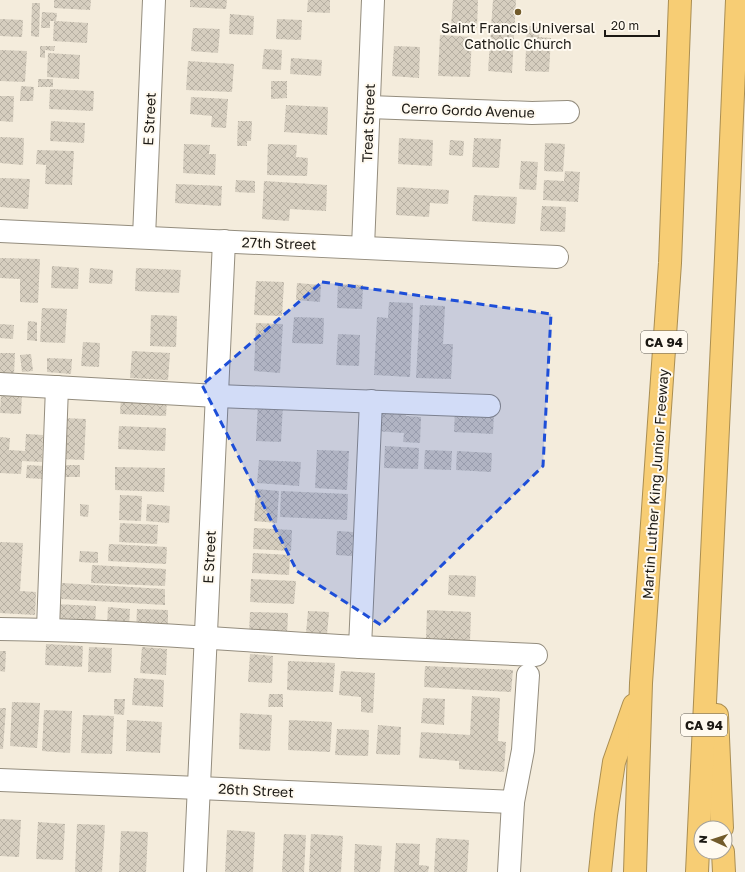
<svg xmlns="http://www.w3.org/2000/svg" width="745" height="872" font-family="'Golos Text',sans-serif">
	<defs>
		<pattern id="building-cross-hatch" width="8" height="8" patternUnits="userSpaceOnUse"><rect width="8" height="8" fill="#d6cebf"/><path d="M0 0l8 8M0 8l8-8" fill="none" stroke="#b7b0a3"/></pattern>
	</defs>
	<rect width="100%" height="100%" fill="#f4ecdc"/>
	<!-- building -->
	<g fill="url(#building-cross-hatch)">
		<path d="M54,0H91L90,10L54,8Z"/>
		<path d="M190,0H227L226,9L190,7Z"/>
		<path d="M308,0H330V13L307,12Z"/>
		<path d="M453,0H478L477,28L451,27Z"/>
		<path d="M493,0H516L512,73L488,71Z"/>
		<path d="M32,3H40L39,37L31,36Z"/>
		<path d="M42,12L57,13L56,21L88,23L87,43L53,41L54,21H50V28H41Z"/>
		<path d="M230,14L254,16L253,35L229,34Z"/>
		<path d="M0,19L23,20L22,37L0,36Z"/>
		<path d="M277,19L302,20L301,40L276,39Z"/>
		<path d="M527,26L540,27L539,37L551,38L549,72L525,71Z"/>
		<path d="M193,28L220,29L218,53L191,51Z"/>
		<path d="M440,35L472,37L470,77L438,76Z"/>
		<path d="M40,46H55L54,51L45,50V58L40,57Z"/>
		<path d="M394,46L420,47L419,78L392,76Z"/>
		<path d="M264,49L282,50L281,70L262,69Z"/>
		<path d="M0,50L27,51L25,82L0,81Z"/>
		<path d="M48,53L80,55L79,79L47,77Z"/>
		<path d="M291,58L322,60L321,76L290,74Z"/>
		<path d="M188,61L234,64L232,92L186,90Z"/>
		<rect x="38" y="79" width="15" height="8"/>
		<path d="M271,81H287V98L271,99Z"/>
		<path d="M21,86L34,87L33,101H20Z"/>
		<path d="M50,89L94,91L93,111L49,109Z"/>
		<path d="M0,96H14L13,122L0,121Z"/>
		<path d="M191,97L228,99L226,128L211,127L212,116L190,114Z"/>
		<path d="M286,105L328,107L327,135L284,132Z"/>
		<path d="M51,121L85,123L84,143L50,141Z"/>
		<path d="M238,121H252L251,141H247V146H237Z"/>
		<path d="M0,137L24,138L23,165L0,163Z"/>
		<path d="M399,138L433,140L432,166L398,164Z"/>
		<path d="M474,138L501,139L499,168L472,167Z"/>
		<path d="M450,140L464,141L463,156L449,155Z"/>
		<path d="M545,143L565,144L563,172L544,171Z"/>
		<path d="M184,144L210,145L209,154H216L215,175L183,173Z"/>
		<path d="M268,144L297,145L296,157L308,158L307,176L267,175Z"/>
		<path d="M37,150L74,151L72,185L45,184L46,165L36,164Z"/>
		<path d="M521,161L538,162L536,190L519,189Z"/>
		<path d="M565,171L580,172L578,202L543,200L544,180L564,181Z"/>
		<path d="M0,178L30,179L28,209L0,207Z"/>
		<path d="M236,180L255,181V193L235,192Z"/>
		<path d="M264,181L327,185L326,211L290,209L289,221L262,219Z"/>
		<path d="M176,184L222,186L221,206L175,203Z"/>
		<path d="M397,187L449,190L448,204L430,203L429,217L396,215Z"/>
		<path d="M474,195L517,197L515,224L472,221Z"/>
		<path d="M542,206L566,207L565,232L540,231Z"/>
		<path d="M0,258L40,259L38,303L20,302V279L0,278Z"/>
		<path d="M52,266L79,268L78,289L51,288Z"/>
		<path d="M90,268L113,270L112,284L89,283Z"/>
		<path d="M136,268L181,270L179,293L135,291Z"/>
		<path d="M256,281L284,282L282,316L254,315Z"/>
		<path d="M297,283L321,285L320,302L296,300Z"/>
		<path d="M338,284L363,285L362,309L337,308Z"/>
		<path d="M389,302L413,303L410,377L374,375L377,317L388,318Z"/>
		<path d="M420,305L445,306L443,344H453L451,379L416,378Z"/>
		<path d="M42,308L67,309L65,343L40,342Z"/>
		<path d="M151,315L177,316L176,347L150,346Z"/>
		<path d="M294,317L324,318L323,344L292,343Z"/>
		<path d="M28,321L37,322V341L27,340Z"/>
		<path d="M256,323L283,324L280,373L254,371Z"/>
		<path d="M0,324L14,325L13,339L0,338Z"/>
		<path d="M338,334L360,335L359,366L336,365Z"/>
		<path d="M83,342L100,343L99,367L81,366Z"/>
		<path d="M132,351L170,353L168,380L130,378Z"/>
		<path d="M0,353H15L14,374L0,373Z"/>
		<path d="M31,354L33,371L22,372L20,355Z"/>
		<path d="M47,358L72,359L71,374L47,372Z"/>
		<path d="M1,394L22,395L21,414L0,413Z"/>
		<path d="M121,396L167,398L166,416L120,414Z"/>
		<path d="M258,403L283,404L281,442L256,441Z"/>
		<path d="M377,406L406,408V416L421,417L420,443L403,442L404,433L375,431Z"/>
		<path d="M455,410L494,412L493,434L454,432Z"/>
		<path d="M63,418L86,419L84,460L61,459Z"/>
		<path d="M119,426L166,428L165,451L118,449Z"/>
		<path d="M26,434L43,435L42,462L22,461L21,474L0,473V437L10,438L9,450L25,451Z"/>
		<path d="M385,446L419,448L418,469L384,468Z"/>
		<path d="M317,450L349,451L347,490L315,488Z"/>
		<path d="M425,450L452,451L451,470L424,469Z"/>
		<path d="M457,451L492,453L491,472L456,470Z"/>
		<path d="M259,460L301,462L299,486L257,483Z"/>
		<path d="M27,465L44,466V479L26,478Z"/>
		<rect x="63" y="465" width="17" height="12"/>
		<path d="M115,467L165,468L164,492L115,490Z"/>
		<path d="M256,489L279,491L277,523L254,521Z"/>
		<path d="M281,491L348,494L347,520L280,517Z"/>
		<path d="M120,495L142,496L141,521L119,520Z"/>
		<path d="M80,504L89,505L88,517L80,516Z"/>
		<path d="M147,504L170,506L169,523L146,521Z"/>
		<path d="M120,523L158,525L157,544L119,542Z"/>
		<path d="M254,528L292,530L291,551L253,549Z"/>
		<path d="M337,531L353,532L352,556L336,555Z"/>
		<path d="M0,542L23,543L20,591L36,592L35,615L0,613Z"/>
		<path d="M109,544L167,547L166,564L108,561Z"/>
		<path d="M80,551L98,552V563L79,562Z"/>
		<path d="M253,553L290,555L289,575L252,573Z"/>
		<path d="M92,565L166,569L165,586L91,583Z"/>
		<path d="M449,575L476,576L475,597L448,595Z"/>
		<path d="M251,579L296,581L294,604L250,602Z"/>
		<path d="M62,583L165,589V605L61,599Z"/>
		<path d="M55,604L96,606L95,625L54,623Z"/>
		<path d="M108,607L130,609L129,626L107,625Z"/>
		<path d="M137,609L168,610V630H136Z"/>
		<path d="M427,610L471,612L470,641L426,639Z"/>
		<path d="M308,611L329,612L327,634L306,633Z"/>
		<path d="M250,612L288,613L287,636L249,634Z"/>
		<path d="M46,644L83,646L82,667L45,665Z"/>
		<path d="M89,647L112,648L111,673L88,672Z"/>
		<path d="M142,647L167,649L166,675L140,673Z"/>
		<path d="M0,651H6L5,672L0,671Z"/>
		<path d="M250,654L273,656L272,683L248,682Z"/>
		<path d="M288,661L335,663L333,692L287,690Z"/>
		<path d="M425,666L513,670L511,692L424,687Z"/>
		<path d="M341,671L375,673L373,713L361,712V697L339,695Z"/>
		<path d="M134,678L164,680L163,707L132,705Z"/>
		<path d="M269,694H283V707H268Z"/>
		<path d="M472,696L500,698L498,741L506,742L504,772L459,769V761L419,758L421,732L470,735Z"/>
		<path d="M423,698L445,699L444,725L421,723Z"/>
		<path d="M114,699H125L124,715L114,714Z"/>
		<path d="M12,702L40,703L37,748L10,746Z"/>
		<path d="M0,708H6L3,749H0Z"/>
		<path d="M44,710L72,711L70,753L42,751Z"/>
		<path d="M240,713L272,715L270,751L239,749Z"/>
		<path d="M83,715L114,716L112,754L81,753Z"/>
		<path d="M127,720L162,722L160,753L126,751Z"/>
		<path d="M289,720L332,722L330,752L288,750Z"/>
		<path d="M378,725L401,727L400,755L376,754Z"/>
		<path d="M337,729L369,730L368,756L335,755Z"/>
		<path d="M0,819L21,820L19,857L0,856Z"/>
		<path d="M38,822L65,824L63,860L36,859Z"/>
		<path d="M77,824L105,825L102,872H75Z"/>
		<path d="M227,830L255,832L253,872H225Z"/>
		<path d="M121,831L148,832L146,872H119Z"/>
		<path d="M284,834L306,835L304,872H282Z"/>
		<path d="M311,834L343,836L341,872H309Z"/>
		<path d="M436,838L469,840L467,872H434Z"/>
		<path d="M396,843L420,844L419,865L429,866L428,872H394Z"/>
		<path d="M355,844L382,846L380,872H354Z"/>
	</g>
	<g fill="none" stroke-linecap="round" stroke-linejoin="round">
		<defs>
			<g id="minor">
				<path d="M369,107L532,113L568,112"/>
				<path d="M0,231C186,239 372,247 557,257"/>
				<path d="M144,237L154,0"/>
				<path d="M363,247L373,0"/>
				<path d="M0,384L217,396L489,406"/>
				<path d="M0,629C120,630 240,641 360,647C419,650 477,652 536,655"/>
				<path d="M48,629L57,387"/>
				<path d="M360,647L371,401"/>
				<path d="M0,780L199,788L513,802"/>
				<path d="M195,872L224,241"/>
				<path d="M509,872L513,802L523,750L528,675"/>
			</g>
			<g id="highway">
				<path d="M717,715L722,828"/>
				<path d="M723,852L724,872"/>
				<path d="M600,872L606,815L614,762L634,705"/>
				<path d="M635,872L641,683L670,263L680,0"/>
				<path d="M697,872L726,258L737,0"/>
			</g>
		</defs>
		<!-- minor casing -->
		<use href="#minor" stroke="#948d7e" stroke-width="24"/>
		<!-- highway casing -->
		<use href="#highway" stroke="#aa8e52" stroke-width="24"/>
		<!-- minor -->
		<use href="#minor" stroke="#fff" stroke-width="22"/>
		<!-- highway -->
		<use href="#highway" stroke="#f7cd74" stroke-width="22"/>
	</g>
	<!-- marked area -->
	<path fill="#1d4ed8" fill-opacity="0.2" stroke="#1d4ed8" stroke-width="3" stroke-dasharray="8 5" stroke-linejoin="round" d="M322,282L551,314L543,466L381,625L297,571L202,385Z"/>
	<!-- markers -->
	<circle fill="#725b2b" stroke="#fffaf0" stroke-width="1.5" cx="518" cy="12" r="4"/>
	<g text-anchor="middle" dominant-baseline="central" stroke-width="4" stroke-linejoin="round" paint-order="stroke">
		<!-- shield labels -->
		<g fill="#fffaf0" stroke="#605c56" stroke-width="1">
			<rect x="641" y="331" width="46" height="22" rx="3"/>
			<rect x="681" y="714" width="46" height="22" rx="3"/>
		</g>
		<g font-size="13" font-weight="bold" fill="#1c1914">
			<text x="664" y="342">CA 94</text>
			<text x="704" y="725">CA 94</text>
		</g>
		<!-- poi labels -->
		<g font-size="14" fill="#1c1914" stroke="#fffaf0">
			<text x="518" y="27">Saint Francis Universal<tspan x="518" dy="16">Catholic Church</tspan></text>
		</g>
		<!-- street labels -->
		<g font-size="14" fill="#1c1914" stroke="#fffaf0">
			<text transform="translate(468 110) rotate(2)">Cerro Gordo Avenue</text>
			<text transform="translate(149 119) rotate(-87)">E Street</text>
			<text transform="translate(368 123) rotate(-88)">Treat Street</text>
			<text transform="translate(279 243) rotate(2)">27th Street</text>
			<text transform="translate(655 484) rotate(-86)">Martin Luther King Junior Freeway</text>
			<text transform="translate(209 557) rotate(-87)">E Street</text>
			<text transform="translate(256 790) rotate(3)">26th Street</text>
		</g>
	</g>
	<!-- north arrow -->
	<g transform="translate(713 840) rotate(273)"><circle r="19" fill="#fffaf0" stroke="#a4a098"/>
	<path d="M0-3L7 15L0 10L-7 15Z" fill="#725b2b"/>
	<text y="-6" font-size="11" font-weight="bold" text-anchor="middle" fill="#1c1914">N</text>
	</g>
	<!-- scale -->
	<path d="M605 30v6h54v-6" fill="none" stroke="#1c1914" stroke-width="2"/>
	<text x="611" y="30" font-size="12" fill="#1c1914" stroke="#fffaf0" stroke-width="3" paint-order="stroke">20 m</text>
</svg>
